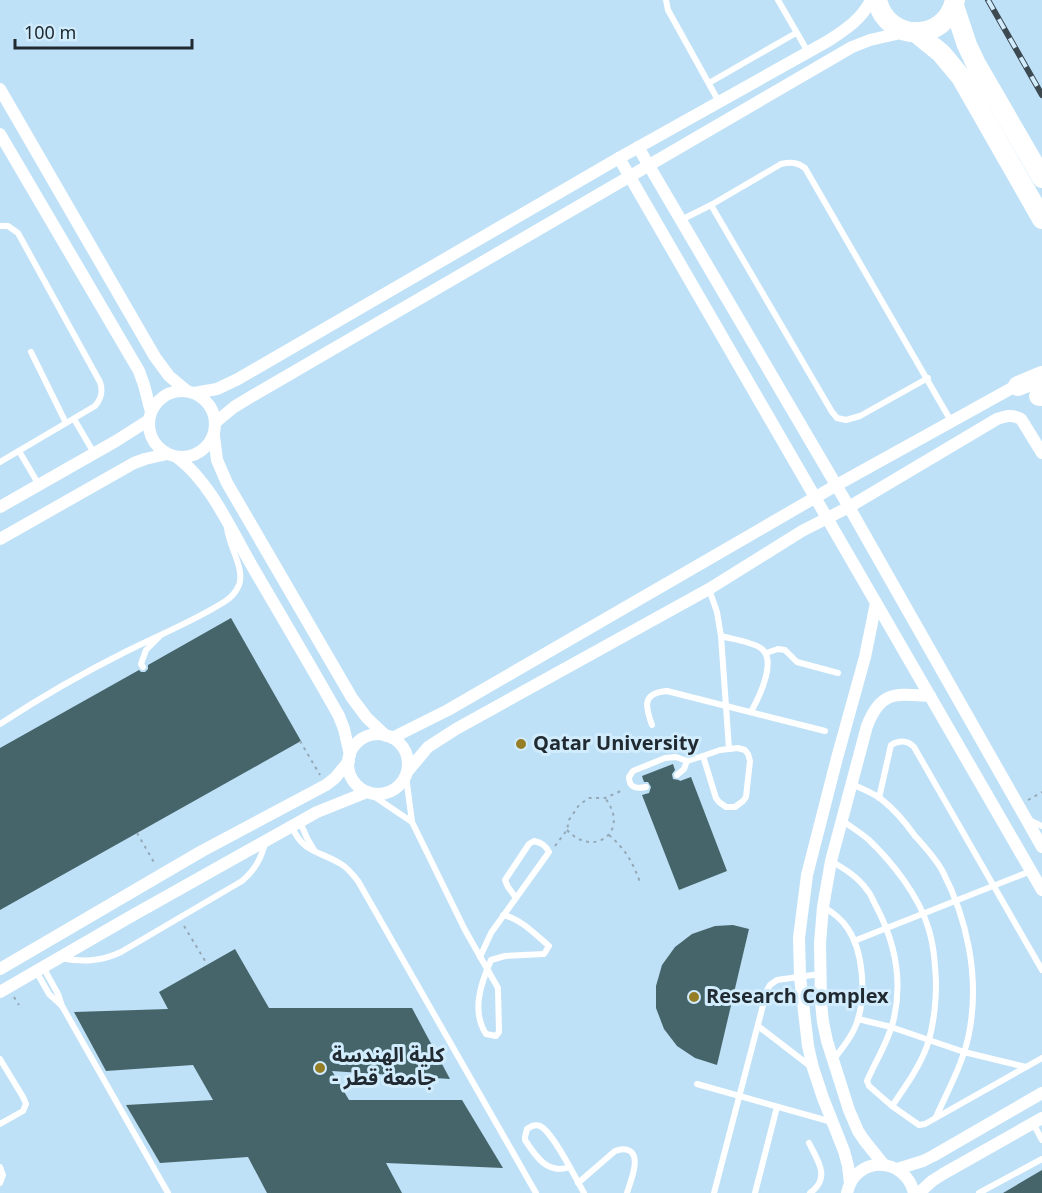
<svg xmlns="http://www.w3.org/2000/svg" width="1042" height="1193" font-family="Georgia,'Noto Sans Arabic',serif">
	<rect width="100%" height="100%" fill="#d1ecfd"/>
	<!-- built -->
	<rect fill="#bfe1f7" x="0" y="0" width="1042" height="1193"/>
	<!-- building -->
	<g fill="#46656a">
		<path d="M231,618L301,741L0,910V748L139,670L141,672H145L148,669V665Z"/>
		<path d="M673,764L675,770L672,774L673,779L679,780L680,781L691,777L727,871L679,890L642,795L649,793L651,787L648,782H644L642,776Z"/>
		<path d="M733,925L749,929L717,1065L695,1058L677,1046L664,1029L656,1008V986L662,965L675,947L692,934L715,926Z"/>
		<path d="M235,949L269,1008H412L450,1079L332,1071L349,1100H462L503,1168L386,1163L402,1193H267L248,1157L160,1163L126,1105L213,1100L193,1065L106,1071L74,1012L168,1009L159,992Z"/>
		<path d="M1042,1170V1193H1003Z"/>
	</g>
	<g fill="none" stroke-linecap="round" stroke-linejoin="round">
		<!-- path -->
		<g stroke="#94a9b7" stroke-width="2" stroke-dasharray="3 4.5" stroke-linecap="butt">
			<path d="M300,741L320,775"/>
			<path d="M1028,800L1042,792"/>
			<path d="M567,830C594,859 631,831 605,798"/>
			<path d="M137,833L155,864"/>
			<path d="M609,835C626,850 632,861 640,882"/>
			<path d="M555,846L567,830L569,820L579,805L589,798H605L623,790"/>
			<path d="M184,926L207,964"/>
			<path d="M14,997L19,1005"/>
		</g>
		<!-- lane -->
		<g stroke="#fff" stroke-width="6">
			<path d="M666,0L668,10L719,102"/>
			<path d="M778,0L808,52"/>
			<path d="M709,83L796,33"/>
			<path d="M711,205L832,412L837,418L846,420L860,416L928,378"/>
			<path d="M681,220L711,205L781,164C791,162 797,162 805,168L951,421"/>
			<path d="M0,226H8L18,233L100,382C103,391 102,398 95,406L0,462"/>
			<path d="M31,352L66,423"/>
			<path d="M74,419L94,453"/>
			<path d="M19,451L39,485"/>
			<path d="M709,589L717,612L721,636L729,749"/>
			<path d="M721,636C732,639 754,642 762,649C777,662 758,699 751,712"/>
			<path d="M766,653L778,649L785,650L797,662L838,673"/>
			<path d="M143,667L141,664L146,650L159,637"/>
			<path d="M0,724C41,697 83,673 127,651C159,635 194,621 224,602C231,598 236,592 239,585C245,568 229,547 227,528"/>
			<path d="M652,725C645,706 642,693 667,691L825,731"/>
			<path d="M738,748L745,750L748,754L750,761L746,797L743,801L735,807H726L719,802L716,798L703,756L720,750Z"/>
			<path d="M687,761L703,756"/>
			<path d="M406,776L412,822L465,930L498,988L499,1032L496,1036L486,1034C471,1011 481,983 491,960L505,956L544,954L549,946C536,935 520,918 503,915"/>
			<path d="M852,784C862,789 873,793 881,799C894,809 905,822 915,836C925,847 936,859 943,872C967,919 979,975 970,1028C965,1060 949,1088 936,1117"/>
			<path d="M646,787C637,789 629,788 629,777L633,771L665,758L676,757L687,761L684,769L677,775"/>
			<path d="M369,793L412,822"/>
			<path d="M879,798L891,745C900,740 907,740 914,747L1042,970"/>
			<path d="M1029,820L1042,826"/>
			<path d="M843,821C851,827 861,833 869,840C892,862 919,896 928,927C934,945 935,964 936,982C936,1003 934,1025 927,1046C919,1068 905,1087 892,1106"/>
			<path d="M300,822L307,838L314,850"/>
			<path d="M292,827C303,853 320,851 341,864C348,868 353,875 358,881L536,1193"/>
			<path d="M831,861C845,869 858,877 867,890C871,894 873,901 876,906C895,942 903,978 894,1018C889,1041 876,1060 867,1081L869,1086L892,1106L919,1125L925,1124L1042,1058"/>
			<path d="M824,907C833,913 842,919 848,929C863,951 866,993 858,1019C854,1034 843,1047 834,1059"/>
			<path d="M854,941L1031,871"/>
			<path d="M480,957L491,933L516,898L508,887L505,880L529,844L534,841C542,843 545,845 549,852L516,898"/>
			<path d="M60,958C82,962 100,962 121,952L242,881C256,869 261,858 266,841"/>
			<path d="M43,967L58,994L62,1006L168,1193"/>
			<path d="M36,971L49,994L61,1005"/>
			<path d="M858,1019L891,1027L964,1052L1026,1067"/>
			<path d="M758,1026L810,1066"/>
			<path d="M0,1059L23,1097L26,1104L23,1111L0,1124"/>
			<path d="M697,1084L832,1122"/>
			<path d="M1033,1123L1042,1140"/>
			<path d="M809,1143C818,1161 831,1178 810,1193"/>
			<path d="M0,1167L3,1175L0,1183"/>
			<path d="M570,1167C548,1175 536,1157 525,1140V1137L527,1129C531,1126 535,1124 540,1126C553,1132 576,1179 584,1193"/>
			<path d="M578,1183L615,1151C620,1149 625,1148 630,1151C641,1158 630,1182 627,1193"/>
			<path d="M714,1193L767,990L770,985L777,980L820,974"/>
			<path d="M755,1193L777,1107"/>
			<path d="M979,1193L1042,1159"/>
		</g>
		<!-- street -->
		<g stroke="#fff" stroke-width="12">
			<path d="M0,89L155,357L169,376L187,391"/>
			<path d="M0,134L139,371L144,385L151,412"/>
			<path d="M638,147L849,507L1042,847"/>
			<path d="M619,158L1042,890"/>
			<circle cx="182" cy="424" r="33"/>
			<path d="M194,393L217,389L238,379L619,158L828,41C845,30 862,19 871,0"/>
			<path d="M216,422L234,407L254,395L852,47L870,40L905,32"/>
			<path d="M214,436L217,460L227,483L352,698L367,718L386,736"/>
			<path d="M178,458C211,483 231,530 252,566C281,616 311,666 339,716L344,729L350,755"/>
			<path d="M0,507L116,441L149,420"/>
			<path d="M0,539L134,463L145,459L167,454"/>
			<circle cx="378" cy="764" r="30"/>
			<path d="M392,738L448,710L835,486L1012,388L1024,387"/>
			<path d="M407,772L428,747L456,729L709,589L802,531L849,507L997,419C1006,416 1012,414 1021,419L1042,453"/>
			<path d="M0,969L202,851L326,785L335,778L349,761"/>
			<path d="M0,992L128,918L317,812L367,792"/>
			<path d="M884,1165L864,1140L858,1131L849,1110L827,1041L823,1022L821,1003L820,943L823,907L831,861L867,726C881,690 896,694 930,696"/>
			<path d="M897,1169L923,1161L933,1156L1042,1093"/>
			<path d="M850,1183L848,1166L844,1151L823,1098L813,1068L808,1046L800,977L799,938L807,875L837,758L865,657L876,603"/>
			<path d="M847,1193C855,1155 905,1156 914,1193"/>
			<path d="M919,1193L932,1181L943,1174L1042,1118"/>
		</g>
		<!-- primary -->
		<g stroke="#fff" stroke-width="20">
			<path d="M877,0C887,43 946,43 955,0"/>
			<path d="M954,6L967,45L976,64L1042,178"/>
			<path d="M915,32L941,53L961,77L1042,219"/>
			<path d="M1018,386L1042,376"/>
			<path d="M1039,396H1042"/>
		</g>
		<defs>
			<path id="rail" d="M988,0L1042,95"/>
		</defs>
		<!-- rail casing -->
		<use href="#rail" stroke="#3d4a52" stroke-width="6"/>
		<!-- rail -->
		<use href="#rail" stroke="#d1ecfd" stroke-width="4" stroke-dasharray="11" stroke-linecap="butt"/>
	</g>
	<!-- markers -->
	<g fill="#967e26" stroke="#d1ecfd" stroke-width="2">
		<circle cx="521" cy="744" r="6"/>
		<circle cx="694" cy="997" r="6"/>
		<circle cx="320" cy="1068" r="6"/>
	</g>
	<g text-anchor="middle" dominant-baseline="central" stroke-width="6" stroke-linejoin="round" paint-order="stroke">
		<!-- poi labels -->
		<g font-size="20" font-weight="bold" fill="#202a30" stroke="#d1ecfd" text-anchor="start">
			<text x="533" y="744">Qatar University</text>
			<text x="706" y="997">Research Complex</text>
			<text x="332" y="1056">كلية الهندسة<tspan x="332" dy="23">- جامعة قطر</tspan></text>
		</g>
	</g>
	<!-- scale -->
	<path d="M15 39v9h177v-9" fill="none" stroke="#202a30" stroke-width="3"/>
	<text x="24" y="39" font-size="18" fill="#202a30" stroke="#d1ecfd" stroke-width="4.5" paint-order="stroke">100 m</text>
</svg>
